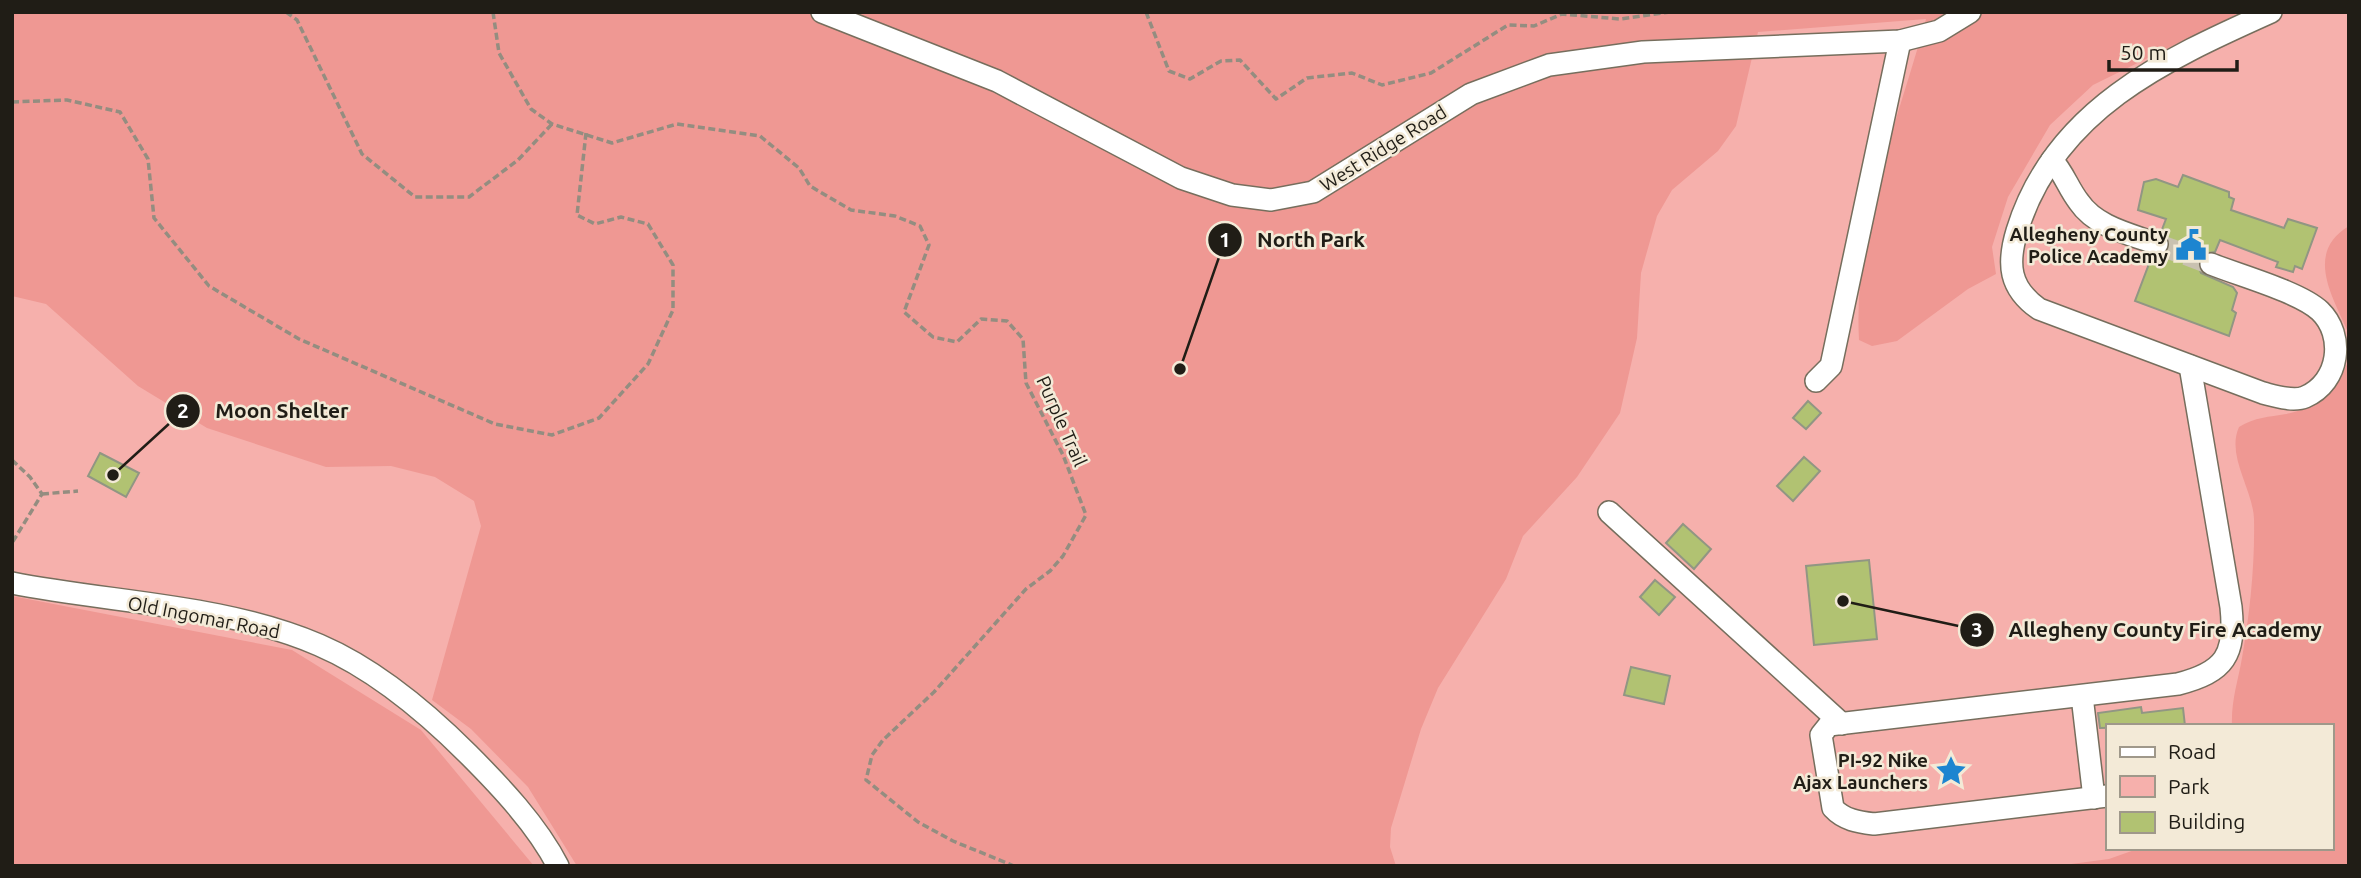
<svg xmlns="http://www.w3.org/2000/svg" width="2361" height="878" font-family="Ubuntu,sans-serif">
	<rect width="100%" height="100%" fill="#f3ead7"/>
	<!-- green -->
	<path fill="#f6b0ac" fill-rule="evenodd" d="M12,12H2349V866H12ZM2107,726H2331V848H2107Z"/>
	<!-- forest -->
	<g fill="#ef9893">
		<path d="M12,12H2241L2093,85L2050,125L2008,197L1992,247L1996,274L1968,289L1897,341L1872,346L1859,340C1853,230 1897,124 1926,19L1758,32L1736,126L1718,151L1672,190L1657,216L1641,273L1637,338L1620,413L1577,477L1523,536L1506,579L1438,688L1421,729L1391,828L1390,847L1396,866H577L528,787L471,729L432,700L481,526L474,501L435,477L391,466L326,467L207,428L138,386L46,304L12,296Z"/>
		<path d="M2349,226V334C2333,297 2304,253 2349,226Z"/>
		<path d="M2349,359V866H2056L2109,859L2140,848H2331V726H2232C2231,701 2238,681 2242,658C2250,613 2255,564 2254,519C2253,489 2226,456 2239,427C2255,417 2269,417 2286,414C2316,409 2339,387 2349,359Z"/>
		<path d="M12,596L292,650L421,730L534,866H12Z"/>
	</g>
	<!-- building -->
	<g fill="#b1c272" stroke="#919683" stroke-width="2">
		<path d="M2183,175L2229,192V197L2234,199L2231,210L2284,228L2288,219L2317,228L2302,269L2295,266L2293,272L2276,267L2278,262L2220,240L2215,252L2202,254L2198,265L2201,273L2233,287L2237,293L2232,310L2236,313L2229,336L2135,301L2152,256L2165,254L2170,242L2161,232L2166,219L2138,210L2144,182L2156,179L2178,187Z"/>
		<path d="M1808,401L1821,413L1806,429L1793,418Z"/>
		<path d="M100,453L139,473L126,497L88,476Z"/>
		<path d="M1804,457L1820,471L1793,501L1777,486Z"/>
		<path d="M1683,524L1711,549L1694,569L1666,543Z"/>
		<path d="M1869,560L1877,639L1814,645L1806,566Z"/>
		<path d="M1655,580L1675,597L1659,615L1640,597Z"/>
		<path d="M1631,667L1670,676L1664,704L1624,695Z"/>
		<path d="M2141,707L2142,713L2183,708L2185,726L2100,728L2098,713Z"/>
	</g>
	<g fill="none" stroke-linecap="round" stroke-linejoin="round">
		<!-- minor-tunnel -->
		<path stroke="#c9c1b0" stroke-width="21" stroke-dasharray="21 10" stroke-linecap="butt" d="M2157,244L2211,264"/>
		<defs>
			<g id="minor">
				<path d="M822,12L997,81L1181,178L1232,195L1271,200L1313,192L1471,94L1549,65L1643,52L1900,41L1939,31L1970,12"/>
				<path d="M2052,160C2064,173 2068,188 2079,202C2096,227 2130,234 2157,244"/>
				<path d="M2211,264C2238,275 2300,292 2320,311C2345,335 2340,382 2305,397C2293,402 2275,396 2263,393L2039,309C2009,288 2007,264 2017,231C2054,110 2164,60 2271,12"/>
				<path d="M1816,381L1831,366L1900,41"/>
				<path d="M1609,512L1842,724"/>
				<path d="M12,583C113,603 223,604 319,645C375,669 425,711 468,754C500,786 537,825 558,866"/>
				<path d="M2082,696L2094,798"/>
				<path d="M2107,796L1874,824C1858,822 1844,820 1833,808L1821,735L1829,725L2178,684C2225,672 2236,655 2231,607L2190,366"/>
			</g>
		</defs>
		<!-- minor casing -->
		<use href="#minor" stroke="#766e5d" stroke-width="24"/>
		<!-- path -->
		<g stroke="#948d80" stroke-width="3.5" stroke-dasharray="7 3.5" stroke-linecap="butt">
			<path d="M286,12L297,20L362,154L415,197H469L518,160L552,124"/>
			<path d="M493,12L499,53L531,109L552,124L612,143L677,124L760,136L799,168L810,186L851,210L895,216L920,226L929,245L904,312L933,337L957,342L981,319L1007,321L1023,339L1026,383L1063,455L1086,515L1063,556L1050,571L1026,589L934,692L883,740L872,755L866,780L918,822L953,841L1014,866"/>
			<path d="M1146,12L1169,71L1190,79L1221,61L1240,60L1276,99L1307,78L1352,73L1382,85L1431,73L1508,25L1534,26L1562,14L1620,19L1670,12"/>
			<path d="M12,102L67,100L120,112L148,159L154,218L209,286L299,339L495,424L552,435L599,418L648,364L673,310V265L648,224L621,217L595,224L577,215L586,133"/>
			<path d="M12,460L30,477L42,494L12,543"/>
			<path d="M42,494L78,491"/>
		</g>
		<!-- minor -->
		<use href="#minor" stroke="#fff" stroke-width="21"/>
	</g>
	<!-- icons -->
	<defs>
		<symbol id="civic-bare" viewBox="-9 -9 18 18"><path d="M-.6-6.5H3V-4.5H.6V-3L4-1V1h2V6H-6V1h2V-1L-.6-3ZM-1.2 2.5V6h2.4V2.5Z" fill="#1d85d0" stroke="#f3ead7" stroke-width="2.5" paint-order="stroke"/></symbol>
		<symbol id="sight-bare" viewBox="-9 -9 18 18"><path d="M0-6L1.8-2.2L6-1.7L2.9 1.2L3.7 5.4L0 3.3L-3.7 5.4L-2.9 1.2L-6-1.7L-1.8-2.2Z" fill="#1d85d0" stroke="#f3ead7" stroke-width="2.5" paint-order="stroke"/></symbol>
	</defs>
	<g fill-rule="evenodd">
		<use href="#civic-bare" x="2169" y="223" width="44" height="44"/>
		<use href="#sight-bare" x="1929" y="749" width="44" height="44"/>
	</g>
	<g text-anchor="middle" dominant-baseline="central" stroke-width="5" stroke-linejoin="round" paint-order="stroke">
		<!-- street labels -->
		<g font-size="19" fill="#201d16" stroke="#f3ead7">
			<text transform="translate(1383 148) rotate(-32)">West Ridge Road</text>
			<text transform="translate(1062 421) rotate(66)">Purple Trail</text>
			<text transform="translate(204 617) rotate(11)">Old Ingomar Road</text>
		</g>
		<!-- poi labels -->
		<g font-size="19" font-weight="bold" fill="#201d16" stroke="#f3ead7" text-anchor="end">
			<text x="2168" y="234">Allegheny County<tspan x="2168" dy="22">Police Academy</tspan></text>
			<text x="1928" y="760">PI-92 Nike<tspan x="1928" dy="22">Ajax Launchers</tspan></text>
		</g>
	</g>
	<!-- callouts -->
	<path fill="none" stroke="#201d16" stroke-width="2.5" d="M1180 369L1225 240M113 475L183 411M1843 601L1977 630"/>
	<g fill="#201d16" stroke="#f3ead7" stroke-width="2.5">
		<circle cx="1180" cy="369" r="7"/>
		<circle cx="113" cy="475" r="7"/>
		<circle cx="1843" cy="601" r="7"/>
		<circle cx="1225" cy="240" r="18"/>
		<circle cx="183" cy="411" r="18"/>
		<circle cx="1977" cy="630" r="18"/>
	</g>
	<g font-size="21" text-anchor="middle" font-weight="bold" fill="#fff">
		<text x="1225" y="247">1</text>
		<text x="183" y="418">2</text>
		<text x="1977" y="637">3</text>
	</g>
	<g font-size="21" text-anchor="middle" font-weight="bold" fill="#201d16" stroke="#f3ead7" stroke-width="5" stroke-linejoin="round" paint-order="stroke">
		<text x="1311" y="247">North Park</text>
		<text x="282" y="418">Moon Shelter</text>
		<text x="2165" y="637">Allegheny County Fire Academy</text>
	</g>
	<!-- border -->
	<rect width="2361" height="878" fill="none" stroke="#201d16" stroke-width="28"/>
	<!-- legend -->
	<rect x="2106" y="724" width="228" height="126" fill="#f3ead7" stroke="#9f988a" stroke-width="2"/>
	<rect x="2120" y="747" width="35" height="10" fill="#ffffff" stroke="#9f988a" stroke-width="2"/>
	<text x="2168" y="759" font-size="21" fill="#201d16">Road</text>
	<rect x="2120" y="776" width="35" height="21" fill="#f6b0ac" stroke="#9f988a" stroke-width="2"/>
	<text x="2168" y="794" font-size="21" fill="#201d16">Park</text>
	<rect x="2120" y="812" width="35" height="21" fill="#b1c272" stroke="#9f988a" stroke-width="2"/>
	<text x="2168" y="829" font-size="21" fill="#201d16">Building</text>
	<!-- scale -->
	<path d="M2109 60v10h128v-10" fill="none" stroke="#201d16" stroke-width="3.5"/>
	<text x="2120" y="60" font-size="21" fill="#201d16" stroke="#f3ead7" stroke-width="5" paint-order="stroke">50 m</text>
</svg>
